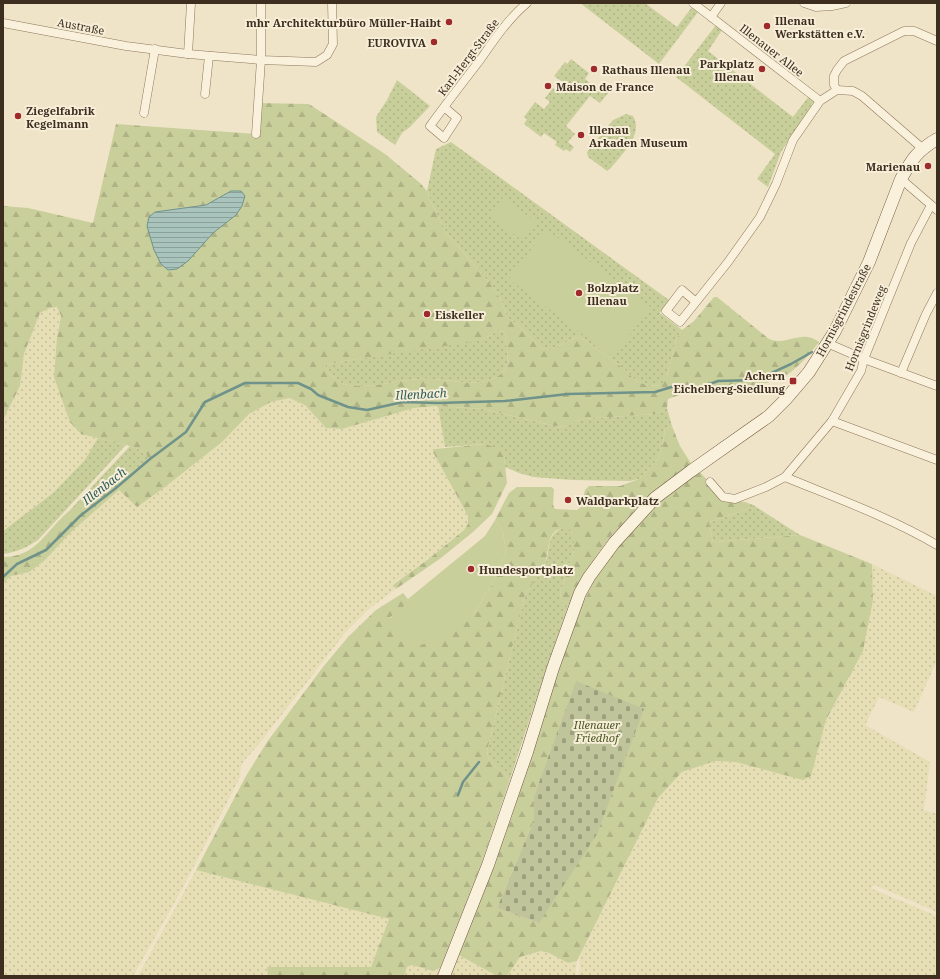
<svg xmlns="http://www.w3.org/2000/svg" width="940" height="979" font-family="'Noto Serif',serif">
	<defs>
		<pattern id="farmland-dots" width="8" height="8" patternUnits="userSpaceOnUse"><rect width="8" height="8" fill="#e6deb5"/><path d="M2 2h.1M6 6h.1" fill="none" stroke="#c6bf9b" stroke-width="1.8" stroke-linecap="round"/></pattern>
		<pattern id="green-dots" width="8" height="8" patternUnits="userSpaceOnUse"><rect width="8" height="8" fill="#c9cf9b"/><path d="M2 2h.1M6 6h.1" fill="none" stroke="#aeb285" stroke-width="1.8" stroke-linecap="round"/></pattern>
		<pattern id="forest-firs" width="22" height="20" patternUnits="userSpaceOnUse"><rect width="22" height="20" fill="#c9cf9b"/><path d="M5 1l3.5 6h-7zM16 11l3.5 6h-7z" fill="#aeb285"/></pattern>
		<pattern id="cemetery-stones" width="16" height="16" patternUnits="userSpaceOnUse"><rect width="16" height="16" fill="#bfc49a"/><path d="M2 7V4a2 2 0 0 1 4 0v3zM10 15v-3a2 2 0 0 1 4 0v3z" fill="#9ca07d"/></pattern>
		<pattern id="water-rules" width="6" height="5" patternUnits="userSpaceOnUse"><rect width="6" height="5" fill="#a9c4bc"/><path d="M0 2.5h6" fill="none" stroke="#8ba098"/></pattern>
	</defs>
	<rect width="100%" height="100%" fill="#f0e4c8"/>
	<!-- farmland -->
	<g fill="url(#farmland-dots)">
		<path d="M57,307L61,315L57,338L81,434L98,438L84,461L53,493L3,531V420L20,386L24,354L40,313L50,308Z"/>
		<path d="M289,398L305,405L326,428L342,429L414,408L438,406L445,447L435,449L433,452L468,516V524L464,530L430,558L394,583L396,589L369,609L345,633L259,744L243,762L241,767L240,777L233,791L181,891L133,976H3V583L11,576L29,572L44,561L71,532L119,490L137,506L165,487L222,442L249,414L271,402Z"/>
		<path d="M872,564L937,596V660L914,712L879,697L865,725L930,762L924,810L937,814V912L875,885L870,888L937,916V976H578L580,966L579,958L658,798L682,772L715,761L736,762L811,776L826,720L863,651L873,600Z"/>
		<path d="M196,870L389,919L371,967H267L268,976H138Z"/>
		<path d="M541,951L549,953L568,963L577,961L575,976H506L520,957Z"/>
		<path d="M457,954L497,976H448Z"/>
		<path d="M412,965L433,971L440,968L437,976H404L407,967Z"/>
	</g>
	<!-- green -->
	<g fill="url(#green-dots)">
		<path d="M580,3H645L677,27L692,7L698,12L659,64Z"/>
		<path d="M716,25L722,30L708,51L793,117L809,96L814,101L781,152L768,187L757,179L775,154L676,77Z"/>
		<path d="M571,59L589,73L585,79L598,89L600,86L609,92L600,103L590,96L566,126L575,134L568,142L574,147L570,152L566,149L564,151L555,145L557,142L544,133L541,137L524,124L527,119L524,117L535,102L544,109L550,102L545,98L553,88L557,91L564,83L554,76L565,62L567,64Z"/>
		<path d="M397,80L430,106L410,127L402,133L395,145L377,132L376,117L387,100Z"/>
		<path d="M626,114L633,116C644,134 622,154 611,168L607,171L588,157L587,152L613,120Z"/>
		<path d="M451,142L669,300L660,313L682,330L676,340L667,376L662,385L648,386L635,380L624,369L585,340L577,337L550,350L541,348L519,326L507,317L502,302L493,287L446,232L432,204L427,191L436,149Z"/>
		<path d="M498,330L503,331L505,334C506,345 512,366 501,374C479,391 445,377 420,379C398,380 370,389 348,385C339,383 332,376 326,370V365L344,361L486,338Z"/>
		<path d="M438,406L483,409L555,426L564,427L581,419L655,414L667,408L672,426L665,429L662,449L656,461L639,479L630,481L572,480L533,477L519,473L505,467L504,455L485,444L445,447Z"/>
		<path d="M98,438L126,445L38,540C26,548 17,552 3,554V531L53,493L84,461Z"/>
		<path d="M130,446L138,449L147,455V461L84,504L70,510Z"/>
		<path d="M753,505L800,535L713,542L709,522L746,510Z"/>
		<path d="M562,528H569L574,535V550L560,594L562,603L568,606L548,663L509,782C506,770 491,767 488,757C487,754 488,750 488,747L525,595C531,584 539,576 544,566C552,550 544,537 562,528Z"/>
	</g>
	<!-- forest -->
	<g fill="url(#forest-firs)" fill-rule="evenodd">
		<path d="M258,103L309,104L385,154L420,183L427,191L432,204L446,232L493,287L502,302L507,317L519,326L541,348L550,350L577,337L585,340L624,369L635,380L648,386L661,385L667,376L676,340L682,330L694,321L714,297H717L769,339C772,340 776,341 779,341C793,341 804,331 819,342C811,353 802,363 791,372C771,387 735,388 710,391C696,392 682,393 668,399L667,408L655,414L581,419L565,427L555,426L483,409L438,406L414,408L342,429L326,428L305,405L289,398L271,402L249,414L222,442L165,487L137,507L119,490L71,532L44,561L29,572L11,576L3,583V557C37,557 46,530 69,511C73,507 80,506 85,503C106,490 126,475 147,461V455L138,449L126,445L81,434L70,422L54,377L57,338L61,316L57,307L50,308L40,313L24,354L20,386L3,420V206L28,208L93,223L116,124L256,134ZM218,200L236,215L213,233L203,244L154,250L152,239L155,212L206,205ZM498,330L503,331L505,334C506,346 512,366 501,374C478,391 445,377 420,379C398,380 370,389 348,385C339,383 332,376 326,370V365L344,361L472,342L486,338Z"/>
		<path d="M672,426L680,446L692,465L643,503L610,537L596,556L568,606L562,604L560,594L574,550V535L569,528C544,526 551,551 544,565C540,576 531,584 525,595L488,747C488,750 487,754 488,757C491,767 506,770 509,782L482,862L440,968L433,971L412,965L407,967L404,976H268L267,967H371L389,919L196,870L246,776L267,742L323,667L348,637L376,610L403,593L408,599L406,606L389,618L472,616L491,586L506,553L503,532L495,520L509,493L517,487H551L554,489L553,505L555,509L577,510L581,507L585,490L589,486H620L639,479L656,461L662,449L665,429Z"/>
		<path d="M485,444L499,449L504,455L507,483L492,514L473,532L441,558L396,589L394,584L430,558L464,530L468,524V516L433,452L435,449Z"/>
		<path d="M700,472L724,500L745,502L753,505L746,510L709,522L713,542L800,535L872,564L873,600L863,651L826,720L811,776L803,780L736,762L715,761L682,772L658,798L577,961L568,963L549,953L541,951L520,957L507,976H497L457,954L511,819L536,741L560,662L579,611L596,577L610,553L654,506L676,488ZM576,682L539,923L497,908L534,820V796Z"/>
	</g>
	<!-- cemetery -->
	<path fill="url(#cemetery-stones)" d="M576,681L644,709L597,834L539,923L497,908L534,820V796Z"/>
	<!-- pitch -->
	<g fill="#c9cf9b">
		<path d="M503,197L536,222L522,240L489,216Z"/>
		<path d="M546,229L651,307L613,357L509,279Z"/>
		<path d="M495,520L503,532L506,553L491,586L472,616L457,630L414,648H407L388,622C393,611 403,612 408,599L485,536Z"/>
	</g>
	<!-- water -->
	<path fill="url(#water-rules)" stroke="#6f938a" d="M231,191H241L245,196L242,206L236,215L213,233L188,261L177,269L168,270L161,264L154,250L147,226L149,217L155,212L206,205Z"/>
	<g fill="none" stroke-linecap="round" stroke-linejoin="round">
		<!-- stream -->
		<g stroke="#6f938a" stroke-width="2.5">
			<path d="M3,577L17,564L46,550L80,516L116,488L150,459L186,432L205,402L245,383H298L311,389L318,395L348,407L367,410L403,402L438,403L505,401L568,394L655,392L675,386L696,389L718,381L756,380L791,364L812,352"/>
			<path d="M458,795L463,782L479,762"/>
		</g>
		<defs>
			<g id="minor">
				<path d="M693,3L820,101"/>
				<path d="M804,3L816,7L832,6L846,3"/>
				<path d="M711,17L721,3"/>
				<path d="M3,23L126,46L188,54L261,60L316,62L327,55L333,44L332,3"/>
				<path d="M188,54L191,3"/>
				<path d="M837,90L834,85V76L837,70L844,61L904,31H914L937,41"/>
				<path d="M205,94L209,56"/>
				<path d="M444,107L457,118L444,138L430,126C446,104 463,82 480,60C494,40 508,19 527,3"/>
				<path d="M144,113L155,49"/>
				<path d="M256,134L261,60V3"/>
				<path d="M901,179L937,210"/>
				<path d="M696,302L682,290L666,311L680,322L728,262L760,217L776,184L793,140L820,101L837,90L853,91L862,96L922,148"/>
				<path d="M827,343L864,359L937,386"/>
				<path d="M901,373L926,314L937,293"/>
				<path d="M832,421L937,460"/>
				<path d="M785,477C836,498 889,517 937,545"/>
				<path d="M710,482L723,497L735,499L766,487L785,477L832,421L861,371L864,359L911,243L931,205"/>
			</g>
			<path id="secondary" d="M444,976L488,865L527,752L553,668L580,593L589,577L614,543L655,498L691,471L769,416L786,399L809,372L835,331L869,262L901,179C912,159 917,151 937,139"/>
		</defs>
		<!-- minor casing -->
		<use href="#minor" stroke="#8d765c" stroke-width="9"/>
		<!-- secondary casing -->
		<use href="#secondary" stroke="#6f573f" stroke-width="13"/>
		<!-- minor -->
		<use href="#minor" stroke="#faf1dc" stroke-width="8"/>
		<!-- secondary -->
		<use href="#secondary" stroke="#faf1dc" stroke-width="12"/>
	</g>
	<!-- markers -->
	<g fill="#9e2a2b" stroke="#f7eed8" stroke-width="1.5">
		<circle cx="449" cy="22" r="4"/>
		<circle cx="767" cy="26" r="4"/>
		<circle cx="434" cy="42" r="4"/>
		<circle cx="594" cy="69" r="4"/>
		<circle cx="762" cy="69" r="4"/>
		<circle cx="548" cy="86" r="4"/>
		<circle cx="18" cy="116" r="4"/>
		<circle cx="581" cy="135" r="4"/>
		<circle cx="928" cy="166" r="4"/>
		<circle cx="579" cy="293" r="4"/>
		<circle cx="427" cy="314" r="4"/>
		<rect x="789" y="377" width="8" height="8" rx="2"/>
		<circle cx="568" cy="500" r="4"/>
		<circle cx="471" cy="569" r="4"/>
	</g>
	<g text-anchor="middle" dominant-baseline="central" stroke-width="4" stroke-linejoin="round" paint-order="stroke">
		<!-- poi labels -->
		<g font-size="11" font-weight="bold" fill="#3d2e20" stroke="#f7eed8" text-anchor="start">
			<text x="775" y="20">Illenau<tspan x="775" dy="13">Werkstätten e.V.</tspan></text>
			<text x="441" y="22" text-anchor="end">mhr Architekturbüro Müller-Haibt</text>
			<text x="426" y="42" text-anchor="end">EUROVIVA</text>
			<text x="754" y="63" text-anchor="end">Parkplatz<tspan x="754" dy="13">Illenau</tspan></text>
			<text x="602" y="69">Rathaus Illenau</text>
			<text x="556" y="86">Maison de France</text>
			<text x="26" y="110">Ziegelfabrik<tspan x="26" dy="13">Kegelmann</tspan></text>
			<text x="589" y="129">Illenau<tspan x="589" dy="13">Arkaden Museum</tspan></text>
			<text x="920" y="166" text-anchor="end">Marienau</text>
			<text x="587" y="287">Bolzplatz<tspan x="587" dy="13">Illenau</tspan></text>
			<text x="435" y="314">Eiskeller</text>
			<text x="785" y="375" text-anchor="end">Achern<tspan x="785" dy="13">Eichelberg-Siedlung</tspan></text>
			<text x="576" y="500">Waldparkplatz</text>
			<text x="479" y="569">Hundesportplatz</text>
		</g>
		<!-- street labels -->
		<g font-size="11" fill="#3d2e20" stroke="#f7eed8">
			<text transform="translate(81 26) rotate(11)">Austraße</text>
			<text transform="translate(772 50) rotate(38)">Illenauer Allee</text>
			<text transform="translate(468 57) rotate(-53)">Karl-Hergt-Straße</text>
			<text transform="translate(843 310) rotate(-62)">Hornisgrindestraße</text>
			<text transform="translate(865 328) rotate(-68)">Hornisgrindeweg</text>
		</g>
		<!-- park labels -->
		<g font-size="11" font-style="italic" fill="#4d5a26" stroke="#f7eed8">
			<text x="597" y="724">Illenauer<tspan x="597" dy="13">Friedhof</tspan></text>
		</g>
		<!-- water labels -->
		<g font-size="12" font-style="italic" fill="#2f5d5a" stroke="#f7eed8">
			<text transform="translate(421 394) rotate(-3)">Illenbach</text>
			<text transform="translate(104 486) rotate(-38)">Illenbach</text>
		</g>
	</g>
	<!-- border -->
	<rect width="940" height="979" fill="none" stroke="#3d2e20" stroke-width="8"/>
</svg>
